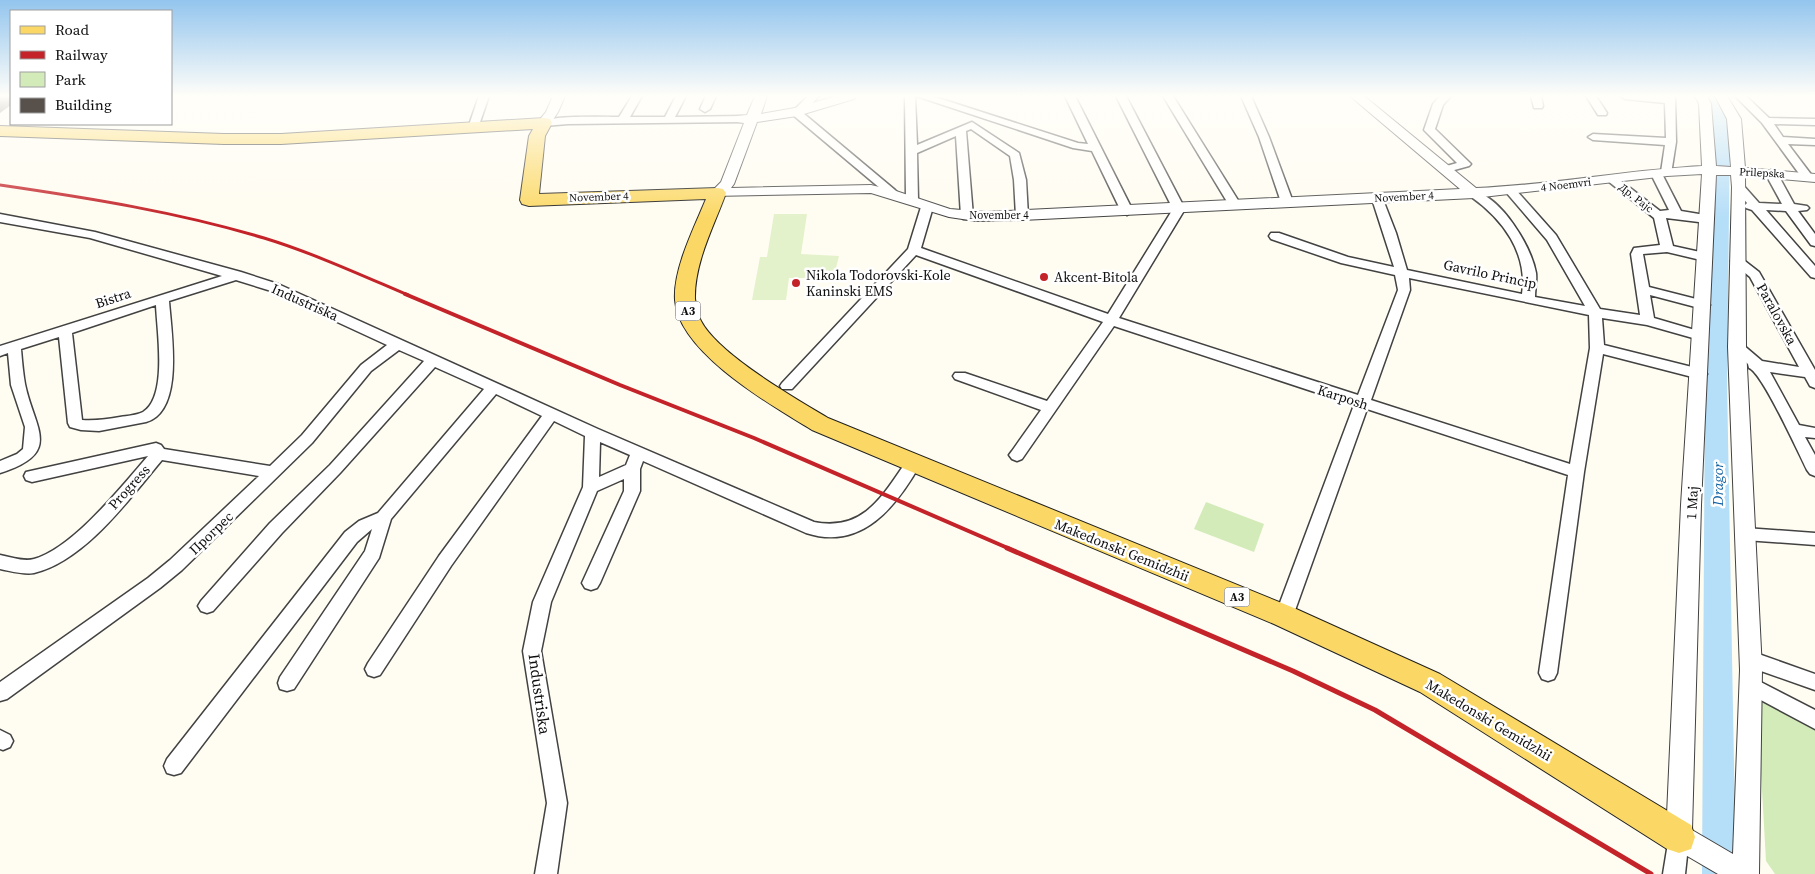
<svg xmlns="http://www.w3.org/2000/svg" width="1815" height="874" font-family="'Source Serif 4',serif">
	<rect width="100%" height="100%" fill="#fffcf1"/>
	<!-- green -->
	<g fill="#d3ebb9">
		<path d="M1206,502L1264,524L1254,552L1194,529Z"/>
		<path d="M1759,699L1815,725V874H1775L1766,861L1757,701Z"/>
	</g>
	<!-- pitch -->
	<path fill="#e4f2cb" d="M774,214H807L801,254L839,256L834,276H808L807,278H789L786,300H752L760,257H767Z"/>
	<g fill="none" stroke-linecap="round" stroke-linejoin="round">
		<!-- river -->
		<path fill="#b5def8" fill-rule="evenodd" d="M1702,96H1718L1726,107L1730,126L1727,382L1736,874H1702L1705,382L1714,126L1710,107Z"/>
	</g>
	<!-- building -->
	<path fill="#58504b" d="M0,96H11V105L0,113Z"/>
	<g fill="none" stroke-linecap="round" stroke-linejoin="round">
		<defs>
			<g id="minor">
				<path d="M479,96H489L478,128L473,131L468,128Z"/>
				<path d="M632,96H642L630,117H665L676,96H686L675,117L742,116L747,119L742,122L568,124L544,126L539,123C548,115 604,117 619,117Z"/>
				<path d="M706,96H716L710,109L705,112L700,109Z"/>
				<path d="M808,96H819L803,113L895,190L897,192L895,194H887L793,115L792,113L793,111Z"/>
				<path d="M905,96H915L917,145L972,122L1019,153L1026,180L1028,216L1026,219H1018L1016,216L1014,180L1010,156L971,129L966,131L973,216L971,219H963L961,216L956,136L917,153L918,200L912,203L908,202L906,200Z"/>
				<path d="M916,96H932L1078,143L1088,144L1065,96H1075L1133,211L1127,215L1121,211L1092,151L1073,148Z"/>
				<path d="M1116,96H1126L1185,209L1119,318L1358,395L1398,290L1395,275L1341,263L1271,239L1269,236L1271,233H1279L1348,257L1394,267L1372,199L1378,196L1382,197L1396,233L1407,270L1522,294C1528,253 1503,219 1470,196L1468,194L1474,191C1502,198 1531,246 1536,273C1537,281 1535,289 1535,297L1585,306L1547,240L1505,191L1511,188L1515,189L1556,235L1600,309L1640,315L1631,254L1634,248L1660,245L1654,218L1608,181L1606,179L1608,177H1616L1660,211L1669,210L1651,174L1657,171L1661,172L1681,211L1711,216L1713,219L1711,222L1707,223L1666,218L1673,246L1709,254L1711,257L1709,260L1705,261L1667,252L1643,254L1649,287L1708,302L1710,305L1703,309L1650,295L1654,318L1705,333L1707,336L1705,339L1700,340L1647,325L1602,318L1604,345L1700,369L1705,371L1707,374L1705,377L1700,379L1603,354L1584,472L1557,673L1554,679L1548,681L1542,679L1539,673L1568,475L1367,409L1293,616L1290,621L1284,623L1278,621L1275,616L1354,405L1114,326L1022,459L1017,461L1012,459L1009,455L1012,451L1041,410L955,379L953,376L955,373H965L1047,401L1103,322L916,255L792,389H782L780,386L782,383L908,249L921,207L927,203L933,207L921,248L1108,314L1173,209ZM1409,278L1589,315L1590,348L1570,464L1371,400L1410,290Z"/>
				<path d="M1163,96H1173L1241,205L1239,207H1231L1229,205Z"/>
				<path d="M1241,96H1251L1269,137L1293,202L1291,204L1287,205L1281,202L1259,137Z"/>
				<path d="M1440,96H1451L1443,105L1435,129L1471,164L1469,166L1447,172L1443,171L1441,169L1443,167L1457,163L1424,130L1433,104Z"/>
				<path d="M1531,96H1541L1543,106L1542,108H1534Z"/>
				<path d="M1586,96H1596L1607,113L1606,115H1598Z"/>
				<path d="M1620,96H1675L1676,142L1671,174L1667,175L1661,172L1665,145L1593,140L1588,137L1593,134L1666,138L1665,103L1625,99Z"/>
				<path d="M1735,96H1746L1769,118L1815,119V125L1774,124L1783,137L1815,139V145L1788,144L1813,177L1811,179H1803L1762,123Z"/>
				<path d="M1771,170L1777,173L1794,204L1807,206L1809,208L1807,210L1798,211L1815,234V246L1811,245L1786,211L1766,210L1815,266V278L1811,277L1752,210L1746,208L1744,206L1747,203L1733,187L1735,185H1743L1759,203L1782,204L1765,173Z"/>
				<path d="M0,214L95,232L241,272L278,284L598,429L814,522C864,532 883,495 908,459L913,457L918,459L921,463C896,507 862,551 806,533L643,461L640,469V491L600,583L597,588L591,590L585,588L582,583L624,491V479L597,491L551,602L541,651L567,803L557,874H535L547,803L523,651L533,602L583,487L585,436L554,421L451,566L380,675L374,677L368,675L365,669L368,663L439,556L542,416L496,394L391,519L379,558L294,689L287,691L280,689L278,683L280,677L365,551L372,529L357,542L181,773L174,775L167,773L164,766L167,759L345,532L359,521L378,513L484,389L435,367L340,473L282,533L213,611L207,613L201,611L198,606L201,601L270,523L330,465L424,361L399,350L371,371L312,443L182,570L160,588L7,699L0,701V682L148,578L170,560L259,476L162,460C130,498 85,561 34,573C23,575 11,571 0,569V555C11,557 24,562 34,559C73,548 122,486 148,456L32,482L26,480L24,476L26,472L156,443L161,445L164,449L270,466L302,435L361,365L387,345L268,290L236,280L169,301C171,331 185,411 146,422L99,431L81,430L70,427L68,423L59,337L21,349C22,361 23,373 25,384C34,429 64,453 0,473V461L17,454L23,449L25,427L11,385L8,353L0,356V346L222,276L90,238L0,222ZM156,305C157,331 168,397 143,412C137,415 127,416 120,417C108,419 95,421 82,420L72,333ZM600,442L630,455L626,465L599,477Z"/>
				<path d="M1737,257L1741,258L1759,272L1815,370V388L1810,386L1805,377L1770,372L1799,425L1815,428V438L1805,437L1815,455V476L1810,474L1807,470C1799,454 1762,372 1749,368L1748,364L1730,347L1732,344H1742L1762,361L1799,367L1750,277L1731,261Z"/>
				<path d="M1745,528L1815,533V545L1745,540L1739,539L1737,534L1739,529Z"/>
				<path d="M1750,651L1815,674V690L1744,665L1741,659L1744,653Z"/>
				<path d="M1751,677L1815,710V729L1744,691L1742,685L1744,679Z"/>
				<path d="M0,730L10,735L13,741L10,747L3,750L0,749Z"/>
				<path d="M1679,827L1686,830L1689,837L1685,874H1663L1669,837L1672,830Z"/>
			</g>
			<g id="tertiary">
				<path d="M553,96H565L558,112L549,126H539L537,123L546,112Z"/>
				<path d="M755,96H767L761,114L795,108L836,96H856L854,99L797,116L757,122L734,184L731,188L871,185L896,191L950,209L986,212L1460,189L1350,96H1364L1476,188C1552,185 1626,170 1702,166L1699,104L1695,96H1707L1711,104L1716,166L1731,167L1727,119L1715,96H1727L1741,119L1745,168L1815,174V182L1745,176L1746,347L1762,670L1759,874H1718L1670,846L1666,837L1681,505L1702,174L1667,176L1474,198L1022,220L976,221L949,217L871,193L712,196L710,193L721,182L744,123L737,122L735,119L737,116L747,115ZM1716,175H1731L1732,187L1728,347L1740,670L1733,854L1692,830L1701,505Z"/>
			</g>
			<path id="primary" d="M544,118L550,119L552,123L545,136L539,194L717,188L723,189L726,193C714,226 694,263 695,299C696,305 698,316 701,321C719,355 795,398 828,418L1294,608L1440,674L1691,825L1695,837L1691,849L1679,853L1667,849L1420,692L1274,624L812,430C771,405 678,352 675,300C673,269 694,228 706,199L529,206L522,204L520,200L529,136L533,129L281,144H224L0,136V126L224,134H281Z"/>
		</defs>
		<!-- minor casing -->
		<use href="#minor" stroke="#424242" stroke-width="3"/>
		<!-- tertiary casing -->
		<use href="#tertiary" stroke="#424242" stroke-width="2"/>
		<!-- primary casing -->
		<use href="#primary" stroke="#202020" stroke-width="2"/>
		<!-- minor -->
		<use href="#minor" fill="#fff" fill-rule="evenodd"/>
		<!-- tertiary -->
		<use href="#tertiary" fill="#fff" fill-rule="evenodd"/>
		<!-- primary -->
		<use href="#primary" fill="#fbd865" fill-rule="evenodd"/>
		<!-- rail-far2 -->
		<path stroke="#c32329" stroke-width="3" d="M0,185C89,198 177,212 264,238C313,253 361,275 408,295"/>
		<!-- rail-far1 -->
		<path stroke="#c32329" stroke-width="4" d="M405,294L620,385L754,438L1010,549"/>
		<!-- rail -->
		<path stroke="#c32329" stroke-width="5" d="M1007,548L1293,671L1375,710L1651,874"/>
	</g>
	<!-- sky -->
	<linearGradient id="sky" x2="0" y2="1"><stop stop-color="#93c5ee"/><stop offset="0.44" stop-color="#fffef9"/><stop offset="1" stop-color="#fffef9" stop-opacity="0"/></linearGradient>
	<rect width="1815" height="218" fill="url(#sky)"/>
	<!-- markers -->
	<g fill="#c32329" stroke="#fff" stroke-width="2">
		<circle cx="1044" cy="277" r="5"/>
		<circle cx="796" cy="283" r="5"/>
	</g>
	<g text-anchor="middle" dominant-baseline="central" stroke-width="5" stroke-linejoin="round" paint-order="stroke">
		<!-- far-street labels -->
		<g font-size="11" fill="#0f0f0f" stroke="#fff">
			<text transform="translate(1762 173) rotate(3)">Prilepska</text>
			<text transform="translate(1566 185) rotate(-7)">4 Noemvri</text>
			<text transform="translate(599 197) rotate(-2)">November 4</text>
			<text transform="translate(1404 197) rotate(-3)">November 4</text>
			<text transform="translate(1636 198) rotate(38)">Др. Рајс</text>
			<text x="999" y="215">November 4</text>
		</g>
		<!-- shield labels -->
		<g fill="#fff" stroke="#575757" stroke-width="1">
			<rect x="675.5" y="301.5" width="25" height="19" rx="4"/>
			<rect x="1224.5" y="587.5" width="25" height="19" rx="4"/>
		</g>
		<g font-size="12" font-weight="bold" fill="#0f0f0f">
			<text x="688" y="311">A3</text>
			<text x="1237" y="597">A3</text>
		</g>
		<!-- street labels -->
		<g font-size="14" fill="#0f0f0f" stroke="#fff">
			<text transform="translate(1490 274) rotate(12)">Gavrilo Princip</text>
			<text transform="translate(113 298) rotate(-18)">Bistra</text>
			<text transform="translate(305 302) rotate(24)">Industriska</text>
			<text transform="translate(1777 314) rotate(61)">Paralovska</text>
			<text transform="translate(1343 397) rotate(18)">Karposh</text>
			<text transform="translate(129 487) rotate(-48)">Progress</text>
			<text transform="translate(1692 503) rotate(-87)">1 Maj</text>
			<text transform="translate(211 533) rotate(-44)">Прогрес</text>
			<text transform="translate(1122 550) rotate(22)">Makedonski Gemidzhii</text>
			<text transform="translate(1489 720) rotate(31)">Makedonski Gemidzhii</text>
		</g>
		<!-- poi labels -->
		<g font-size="14" fill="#0f0f0f" stroke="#fff" text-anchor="start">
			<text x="806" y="275">Nikola Todorovski-Kole<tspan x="806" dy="16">Kaninski EMS</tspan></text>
			<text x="1054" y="277">Akcent-Bitola</text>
		</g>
		<!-- water labels -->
		<g font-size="15" font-style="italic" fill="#1464a5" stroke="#fff">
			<text transform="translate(1717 484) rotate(-90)">Dragor</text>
		</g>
		<!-- near-street labels -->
		<g font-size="16" fill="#0f0f0f" stroke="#fff">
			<text transform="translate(540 694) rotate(82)">Industriska</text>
		</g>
	</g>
	<!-- legend -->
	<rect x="10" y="10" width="162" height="115" fill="#ffffff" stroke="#9f9f9f"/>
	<rect x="20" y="26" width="25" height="8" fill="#fbd865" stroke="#9f9f9f"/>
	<text x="55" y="35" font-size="15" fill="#0f0f0f">Road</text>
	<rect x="20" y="51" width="25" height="8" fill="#c32329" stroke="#9f9f9f"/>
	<text x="55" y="60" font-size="15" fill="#0f0f0f">Railway</text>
	<rect x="20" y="72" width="25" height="15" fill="#d3ebb9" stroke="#9f9f9f"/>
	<text x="55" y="85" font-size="15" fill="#0f0f0f">Park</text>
	<rect x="20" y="98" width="25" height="15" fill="#58504b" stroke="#9f9f9f"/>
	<text x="55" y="110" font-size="15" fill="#0f0f0f">Building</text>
</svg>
